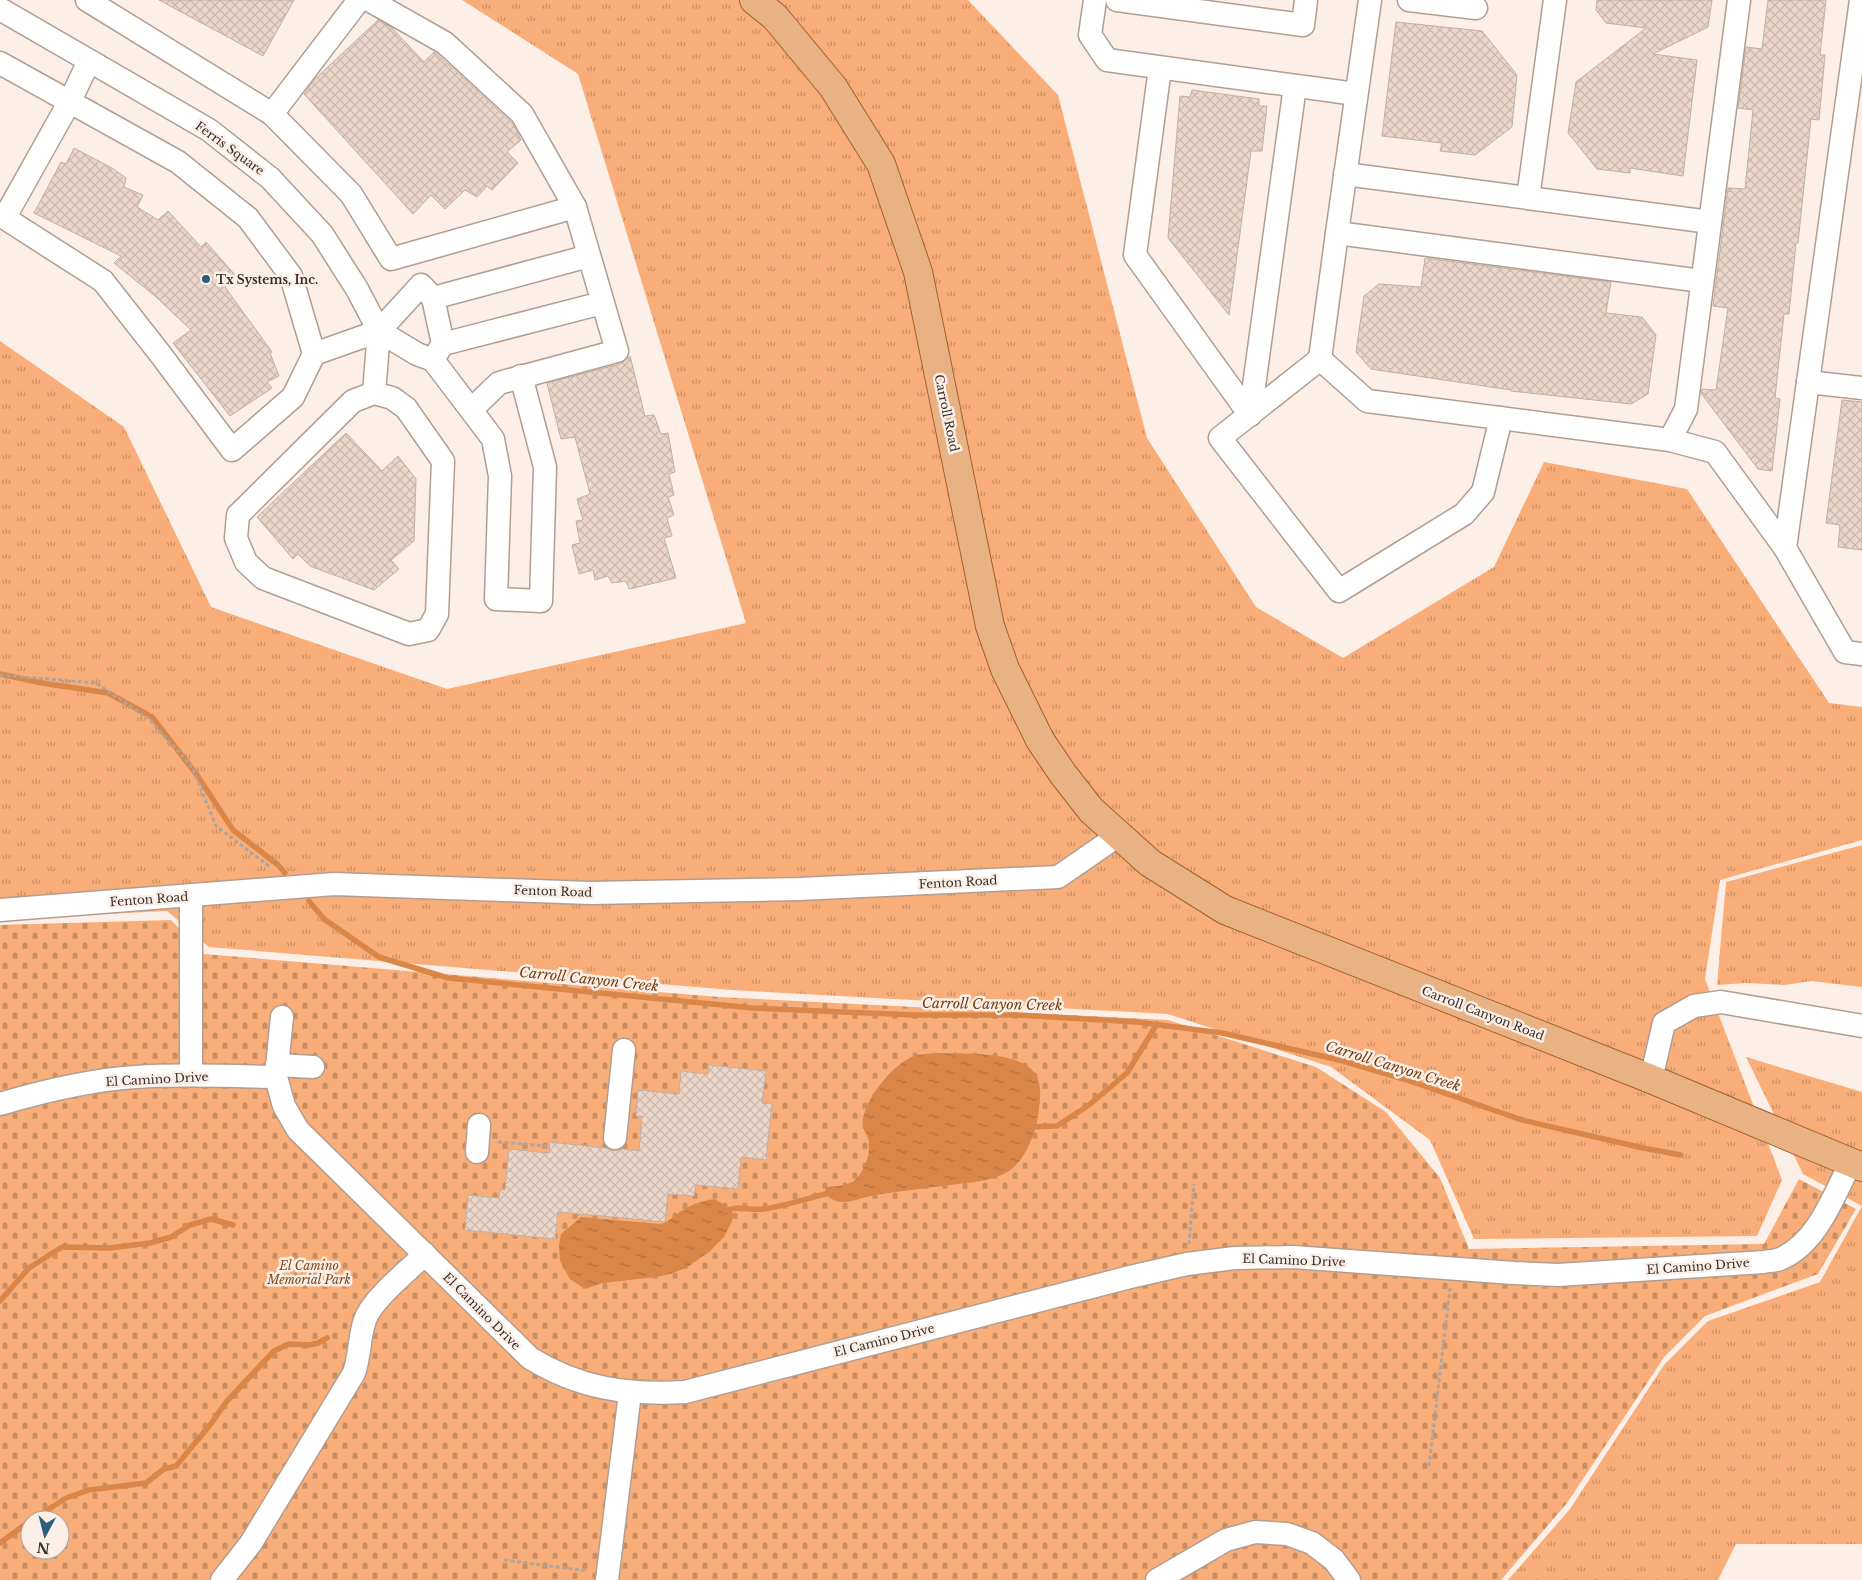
<svg xmlns="http://www.w3.org/2000/svg" width="1862" height="1580" font-family="'Libre Baskerville',serif">
	<defs>
		<pattern id="grass-tufts" width="24" height="20" patternUnits="userSpaceOnUse" patternTransform="scale(1.25)"><rect width="24" height="20" fill="#f9ae79"/><path d="M3 7l-1-3M5 7V3M7 7l1-3M15 17l-1-3M17 17v-4M19 17l1-3" fill="none" stroke="#ca8e63"/></pattern>
		<pattern id="cemetery-stones" width="16" height="16" patternUnits="userSpaceOnUse" patternTransform="scale(1.25)"><rect width="16" height="16" fill="#f9ae79"/><path d="M2 7V4a2 2 0 0 1 4 0v3zM10 15v-3a2 2 0 0 1 4 0v3z" fill="#ca8e63"/></pattern>
		<pattern id="water-ripples" width="26" height="14" patternUnits="userSpaceOnUse" patternTransform="scale(1.25)"><rect width="26" height="14" fill="#da8648"/><path d="M2 4q2-2 4 0t4 0M15 11q2-2 4 0t4 0" fill="none" stroke="#b26e3c"/></pattern>
		<pattern id="building-cross-hatch" width="8" height="8" patternUnits="userSpaceOnUse" patternTransform="scale(1.25)"><rect width="8" height="8" fill="#ebd6c9"/><path d="M0 0l8 8M0 8l8-8" fill="none" stroke="#cab8ad"/></pattern>
	</defs>
	<rect width="100%" height="100%" fill="#fcefe7"/>
	<!-- grass -->
	<g fill="url(#grass-tufts)">
		<path d="M462,0H968L1058,95L1147,438L1256,607L1343,658L1494,567L1544,462L1687,489L1829,703L1862,707V840L1720,880L1705,979L1782,1180L1757,1236L1474,1239L1430,1140L1331,1067L1168,1014L732,990L209,947L167,911L0,919V341L124,427L211,607L447,689L746,623L578,74Z"/>
		<path d="M1862,845V987L1811,981L1785,985L1746,983L1717,985L1726,882Z"/>
		<path d="M1746,1057L1862,1092V1544H1736L1718,1580H1508L1570,1509L1664,1365L1708,1321L1820,1282L1862,1206L1803,1174Z"/>
	</g>
	<!-- cemetery -->
	<path fill="url(#cemetery-stones)" fill-rule="evenodd" d="M171,920L204,954L719,997L1168,1020L1316,1067L1386,1112L1440,1178L1469,1249L1764,1244L1799,1179L1856,1209L1818,1274L1705,1316L1665,1356L1567,1503L1501,1580H0V925ZM30,1520H60V1550H30Z"/>
	<!-- water -->
	<g fill="url(#water-ripples)">
		<path d="M938,1053C963,1054 1025,1050 1037,1077C1043,1089 1039,1109 1037,1122C1034,1137 1023,1162 1009,1171C991,1182 971,1182 951,1185C926,1188 900,1191 875,1195C864,1197 853,1202 842,1202C835,1202 830,1198 825,1194L826,1187C834,1186 846,1186 852,1182C864,1175 872,1152 868,1138C867,1134 864,1131 863,1127C859,1106 890,1068 908,1059C916,1053 928,1054 938,1053Z"/>
		<path d="M715,1199L731,1209L733,1215L732,1221L724,1237L709,1252L686,1268L670,1274L656,1277L603,1283L588,1288L582,1287L570,1279L560,1261L559,1245L561,1234L581,1217L660,1224C667,1223 671,1218 677,1214C689,1205 700,1201 715,1199Z"/>
	</g>
	<g fill="none" stroke-linecap="round" stroke-linejoin="round">
		<!-- stream -->
		<g stroke="#da8648" stroke-width="5.5">
			<path d="M0,674L42,683L108,693L152,717L197,775L233,830L278,865L285,873"/>
			<path d="M309,901L324,919L379,957L448,978L753,1008L915,1015H1016L1137,1022L1222,1033L1343,1061L1407,1080L1522,1120L1643,1148L1681,1155"/>
			<path d="M1029,1127L1057,1126L1089,1105L1127,1073L1157,1024"/>
			<path d="M725,1211C738,1205 750,1211 764,1209C786,1206 808,1198 830,1193"/>
			<path d="M0,1301L29,1268L62,1247L109,1248L150,1243L171,1237L190,1225L211,1219L233,1225"/>
			<path d="M32,1520L66,1498L89,1490L146,1483L164,1469L176,1466L210,1425L227,1401L274,1351L289,1344L309,1345L318,1343L327,1338"/>
			<path d="M0,1543L30,1521"/>
		</g>
	</g>
	<!-- building -->
	<g fill="url(#building-cross-hatch)" stroke="#c3afa2">
		<path d="M159,0H294L263,56Z"/>
		<path d="M1597,0H1712L1708,27L1653,54L1697,60L1683,176L1630,168V173L1597,169L1568,133L1576,82L1646,28L1606,23L1596,10Z"/>
		<path d="M1768,0H1826L1820,55H1825L1819,120L1811,119L1798,243H1796L1789,314H1784L1775,398L1780,399L1772,471L1758,469L1701,393L1702,389L1716,390L1728,308L1713,306L1728,188L1745,189L1753,110L1738,108L1746,47L1762,49Z"/>
		<path d="M378,20L392,28L424,62L434,52L437,54L513,124L521,140L507,152L518,163L492,190L487,186L477,197L465,190L445,209L431,195L413,214L304,94L315,79Z"/>
		<path d="M1396,22L1482,31L1517,75L1512,127L1475,155L1440,151L1442,143L1382,136Z"/>
		<path d="M1192,90L1259,99V106H1267L1262,151H1251L1229,315L1168,238L1180,96L1190,97Z"/>
		<path d="M74,148L112,168L126,178L124,187L143,195L137,207L158,220L168,211L201,247L206,242L236,276L225,287L272,352L270,353L279,376L267,382L272,388L230,416L173,343L191,330L155,296L114,263L121,256L34,213L61,162L66,164Z"/>
		<path d="M1425,258L1611,282L1606,313L1642,317L1656,335L1648,394L1631,404L1511,391V390L1371,369L1356,352L1364,296L1379,284L1421,287Z"/>
		<path d="M630,356L645,416L654,415L661,434L668,433L675,472L669,474L674,495L668,497L674,515L667,518L672,536L664,538L676,578L629,589L626,581L612,583L608,576L595,580L593,570L579,574L572,545L580,543L576,521L583,520L577,499L590,494L575,437L561,439L547,383L620,364Z"/>
		<path d="M1842,400L1862,402V550L1838,547L1840,525L1826,523Z"/>
		<path d="M346,433L382,471L398,456L416,479L414,541L391,560L399,569L374,590L310,566L298,554L293,559L257,517Z"/>
		<path d="M709,1065L766,1071L762,1103L772,1104L766,1160L741,1157L738,1189L696,1185L694,1196L668,1194L665,1222L558,1212L555,1239L465,1230L468,1195L499,1198L500,1189L505,1190L509,1149L549,1153L550,1142L606,1148L613,1151L622,1149L639,1151L642,1116H636L638,1090L679,1094L681,1071L708,1074Z"/>
	</g>
	<g fill="none" stroke-linecap="round" stroke-linejoin="round">
		<defs>
			<g id="minor">
				<path d="M87,0L272,114L351,194L391,259L575,207"/>
				<path d="M369,0L445,43L522,114L575,207L617,351L499,383L472,409"/>
				<path d="M1095,0L1090,35L1107,60L1356,94"/>
				<path d="M1117,0L1303,25L1306,0"/>
				<path d="M1409,0L1476,8"/>
				<path d="M0,9L209,130L270,178L322,234L357,289L379,331"/>
				<path d="M0,63L178,162L248,218L291,276L314,354L293,397L232,450L161,355L103,281L0,215"/>
				<path d="M1160,68L1135,255L1250,415"/>
				<path d="M272,114L359,0"/>
				<path d="M1345,174L1528,198L1555,0"/>
				<path d="M1528,198L1710,222"/>
				<path d="M5,217L70,101L89,61"/>
				<path d="M1337,233L1370,0"/>
				<path d="M379,331L417,354L433,360L493,439L500,476L496,599L541,601L545,467L521,376"/>
				<path d="M443,344L433,298L589,256"/>
				<path d="M314,354L379,331L421,285L433,298"/>
				<path d="M435,356L443,344L602,303"/>
				<path d="M1320,359L1337,233L1702,281"/>
				<path d="M1808,382L1862,388"/>
				<path d="M374,393L392,398L406,408L443,461L437,614L428,630L409,634L263,578L246,562L236,538L238,515L353,401Z"/>
				<path d="M374,393L379,331"/>
				<path d="M1250,415L1295,86"/>
				<path d="M1501,418L1483,492L1464,514L1339,591L1220,438L1320,359L1367,401L1670,440L1715,452L1785,548L1845,652L1862,654"/>
				<path d="M1670,440L1686,409L1739,0"/>
				<path d="M1785,548L1861,0"/>
				<path d="M191,896V1075"/>
				<path d="M0,910L334,884L590,893L799,889L1058,877L1119,835"/>
				<path d="M277,1065L313,1067"/>
				<path d="M276,1077L282,1017"/>
				<path d="M1651,1079L1664,1023L1694,1006L1721,1002L1862,1026"/>
				<path d="M0,1104C44,1091 89,1080 135,1077C182,1074 229,1076 276,1077L284,1106L298,1130L530,1358C580,1389 627,1395 685,1392L1130,1277L1187,1264L1235,1258L1293,1257L1514,1273L1558,1275L1764,1262C1769,1261 1775,1261 1780,1259C1817,1244 1834,1195 1851,1162"/>
				<path d="M615,1138L624,1050"/>
				<path d="M477,1152L479,1125"/>
				<path d="M222,1580L251,1543L354,1373C360,1356 359,1337 365,1320C371,1300 409,1270 425,1254"/>
				<path d="M607,1580L630,1393"/>
				<path d="M1157,1580L1226,1540L1255,1532L1287,1534L1312,1543L1334,1560L1349,1580"/>
			</g>
			<path id="major" d="M754,0L775,17L833,87L881,164L918,272L990,626L1005,669L1040,740L1063,774L1091,810L1150,863L1225,910L1651,1079L1862,1167"/>
		</defs>
		<!-- minor casing -->
		<use href="#minor" stroke="#b29e91" stroke-width="25"/>
		<!-- major casing -->
		<use href="#major" stroke="#a16230" stroke-width="30"/>
		<!-- path -->
		<g stroke="#b0a59e" stroke-width="3" stroke-dasharray="4 2.5" stroke-linecap="butt">
			<path d="M0,675L96,683L149,719L192,767L216,826L270,867"/>
			<path d="M498,1142L547,1146"/>
			<path d="M1189,1244L1194,1184"/>
			<path d="M1429,1466L1450,1288"/>
			<path d="M504,1560L588,1571"/>
		</g>
		<!-- minor -->
		<use href="#minor" stroke="#fff" stroke-width="22"/>
		<!-- major -->
		<use href="#major" stroke="#e9b285" stroke-width="28"/>
	</g>
	<!-- markers -->
	<circle fill="#2a5e7b" stroke="#fcefe7" stroke-width="2" cx="206" cy="279" r="5"/>
	<g text-anchor="middle" dominant-baseline="central" stroke-width="5" stroke-linejoin="round" paint-order="stroke">
		<!-- street labels -->
		<g font-size="12" fill="#362e29" stroke="#fcefe7">
			<text transform="translate(230 148) rotate(36)">Ferris Square</text>
			<text transform="translate(947 413) rotate(78)">Carroll Road</text>
			<text transform="translate(958 882) rotate(-3)">Fenton Road</text>
			<text transform="translate(553 891) rotate(2)">Fenton Road</text>
			<text transform="translate(149 899) rotate(-4)">Fenton Road</text>
			<text transform="translate(1483 1013) rotate(21)">Carroll Canyon Road</text>
			<text transform="translate(157 1079) rotate(-3)">El Camino Drive</text>
			<text transform="translate(1294 1260) rotate(2)">El Camino Drive</text>
			<text transform="translate(1698 1266) rotate(-4)">El Camino Drive</text>
			<text transform="translate(482 1311) rotate(45)">El Camino Drive</text>
			<text transform="translate(884 1340) rotate(-14)">El Camino Drive</text>
		</g>
		<!-- poi labels -->
		<g font-size="12" font-weight="bold" fill="#362e29" stroke="#fcefe7" text-anchor="start">
			<text x="216" y="279">Tx Systems, Inc.</text>
		</g>
		<!-- park labels -->
		<g font-size="12" font-style="italic" fill="#7e461a" stroke="#fcefe7">
			<text x="309" y="1265">El Camino<tspan x="309" dy="14">Memorial Park</tspan></text>
		</g>
		<!-- water labels -->
		<g font-size="14" font-style="italic" fill="#753e10" stroke="#fcefe7">
			<text transform="translate(589 979) rotate(6)">Carroll Canyon Creek</text>
			<text transform="translate(992 1004) rotate(1)">Carroll Canyon Creek</text>
			<text transform="translate(1393 1066) rotate(17)">Carroll Canyon Creek</text>
		</g>
	</g>
	<!-- north arrow -->
	<g transform="translate(45 1535) rotate(187)"><circle r="24" fill="#fcefe7" stroke="#ada29b"/>
	<path d="M0-4L9 19L0 12L-9 19Z" fill="#2a5e7b"/>
	<text y="-8" font-size="14" font-weight="bold" text-anchor="middle" fill="#362e29">N</text>
	</g>
</svg>
